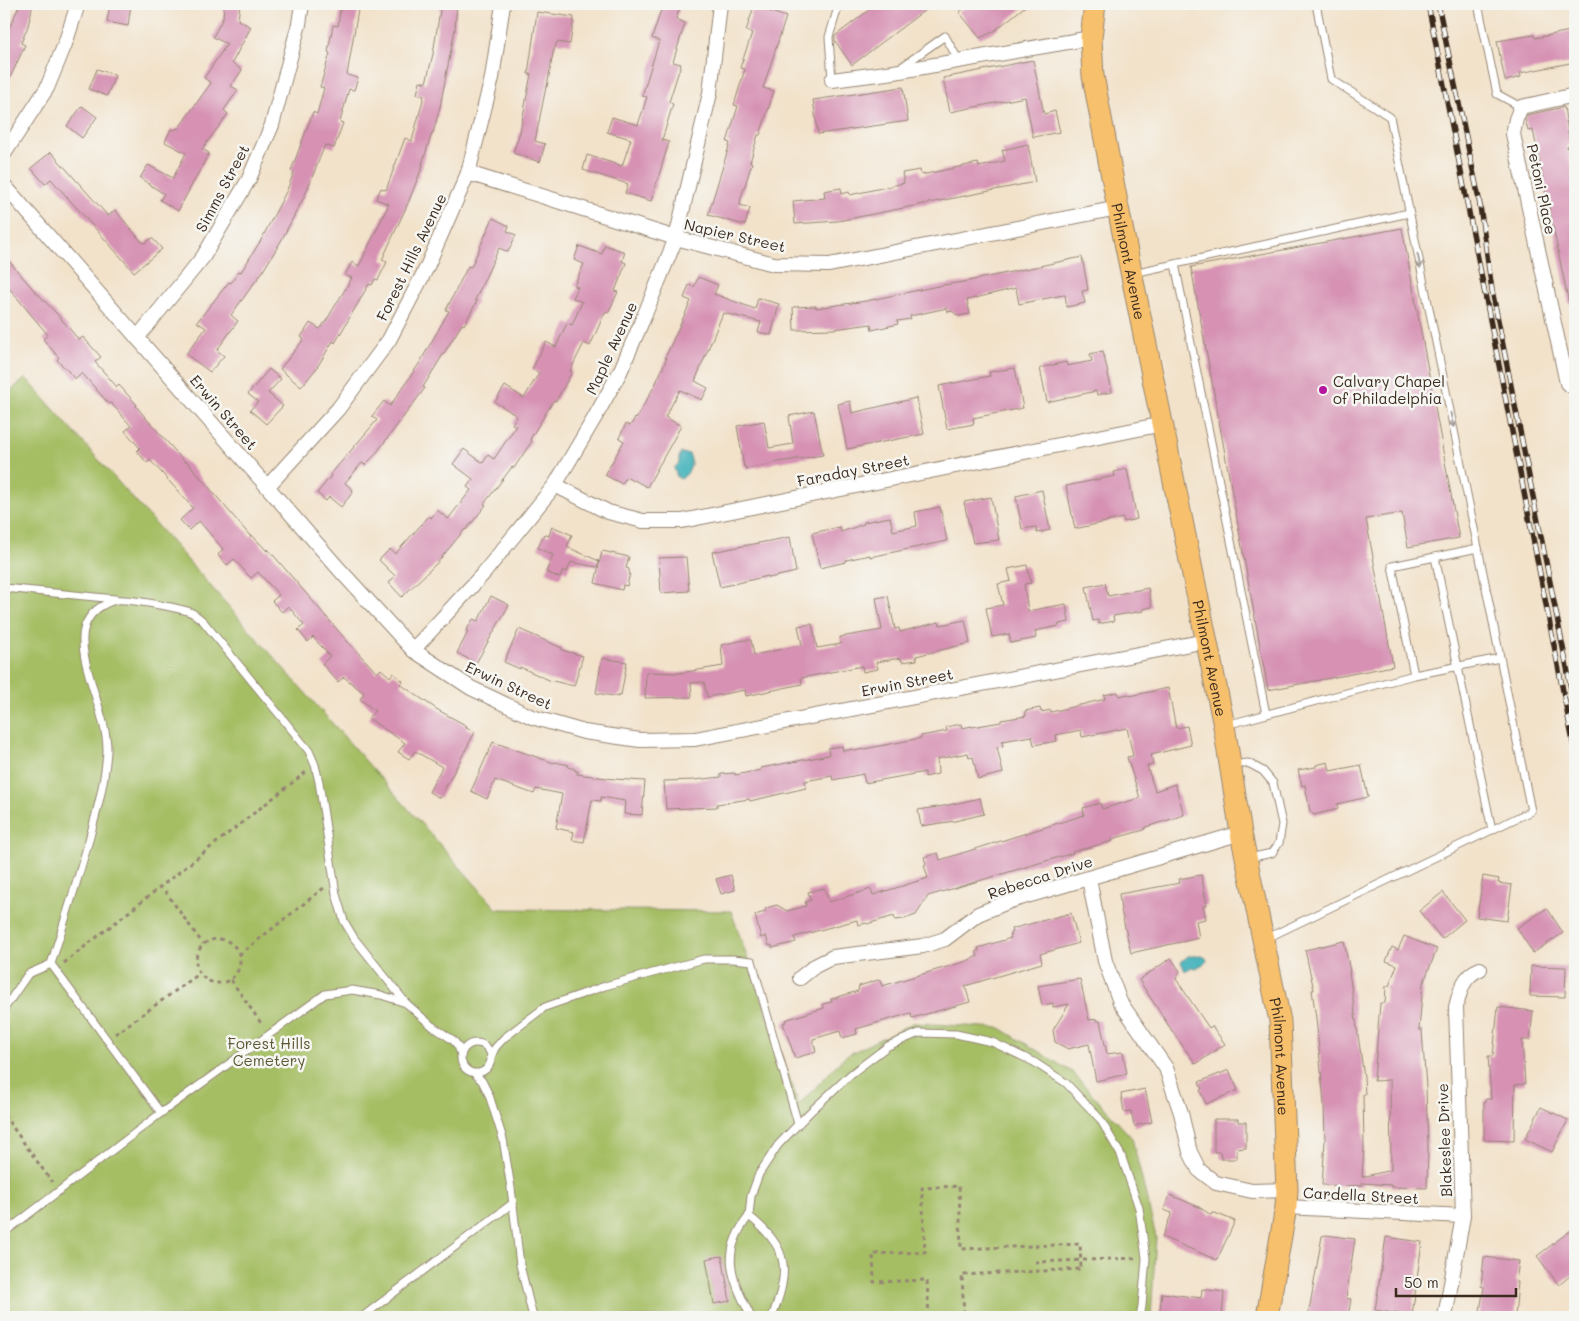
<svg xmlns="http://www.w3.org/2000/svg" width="1579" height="1321" font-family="Mali,sans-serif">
	<rect width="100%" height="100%" fill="#f6f6f2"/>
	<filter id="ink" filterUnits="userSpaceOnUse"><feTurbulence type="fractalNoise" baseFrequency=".02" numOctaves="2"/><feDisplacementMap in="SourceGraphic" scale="10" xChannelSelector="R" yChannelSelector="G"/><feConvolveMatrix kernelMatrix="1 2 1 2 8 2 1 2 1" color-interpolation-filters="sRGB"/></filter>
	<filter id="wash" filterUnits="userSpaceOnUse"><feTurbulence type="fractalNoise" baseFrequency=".0096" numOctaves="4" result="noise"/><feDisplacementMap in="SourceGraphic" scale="20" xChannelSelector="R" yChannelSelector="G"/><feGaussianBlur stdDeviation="1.12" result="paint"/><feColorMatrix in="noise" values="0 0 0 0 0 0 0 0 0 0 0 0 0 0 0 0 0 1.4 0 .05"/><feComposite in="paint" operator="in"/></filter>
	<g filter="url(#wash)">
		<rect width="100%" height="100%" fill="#f2e2ca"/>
		<!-- green -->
		<path fill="#a5be64" stroke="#707441" d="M26,378L497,909L731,911L799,1105L845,1056L913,1023L1000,1028L1072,1072L1132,1138L1156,1237L1151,1317H4V396Z"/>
		<!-- water -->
		<g fill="#40b1ba" stroke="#3e6e6c">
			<path d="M681,453L689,454C694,463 690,473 681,479L677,477L674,468L679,463V457Z"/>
			<path d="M1188,956H1202L1206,958L1207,962L1196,968L1192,967L1185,971L1181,962Z"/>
		</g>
		<g id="blocks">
			<!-- building -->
			<g fill="#d691b3">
				<path d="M20,4H33L28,26L21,43L25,45L4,91V40Z"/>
				<path d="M110,4H131L128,26L107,22Z"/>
				<path d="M224,4H240L238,20L251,27L232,63L242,70L231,86L238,90L224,110L228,114L202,149L209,153L178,211L160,200L164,194L140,178L148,165L173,178L186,153L165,142L171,129L175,130L177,128L178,129L211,83L204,78L227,44L213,37L223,18Z"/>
				<path d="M341,4H359L347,75L358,78L354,90L349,89L340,122L343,123L334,148L325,145L305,195L281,241L263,271L231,315L238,321L217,350L224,356L210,372L186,354L206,328L197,322L229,282L231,283L239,271L241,272L261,240L287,190L294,172L291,171L313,112L317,114L324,88L320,87L330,53L328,52L333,25L338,26Z"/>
				<path d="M441,4H457L455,29L440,107L433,133H432L422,164L423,165L408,203L382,260L387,262L378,280L375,279L372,285L369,284L335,343L333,341L316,369L301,387L280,369L304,339L301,337L310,323L320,329L326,321L352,278L345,275L352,262L359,266L389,204L376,199L381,188L386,190L405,138L412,141L424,96L417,94L420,81L426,83L433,54Z"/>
				<path d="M663,4H681L676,19L685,23L673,62L681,64L669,102L673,104L662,140L669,142L651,201L625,193L628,184L583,170L587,155L622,166L631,139L607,132L612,117L638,125L647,97L642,96L659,41L652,38Z"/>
				<path d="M877,4H933L852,65L835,41V36Z"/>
				<path d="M971,4H1028L993,32L980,38L959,12Z"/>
				<path d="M754,6L786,17L763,88L774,91L760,135H758L750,162L752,163L741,198L740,205L750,208L745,225L708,215L730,143L727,142L738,106L734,105L745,69L740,68L752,33L746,31Z"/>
				<path d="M537,12L574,17L570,44L557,42L553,53L547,87H546L535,141L545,144L540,162L513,153L520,132L531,74H528Z"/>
				<path d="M1575,30V62L1520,73L1521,77L1505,81L1497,41L1534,35L1535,38Z"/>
				<path d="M1033,60L1044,114L1055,111L1060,132L1033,137L1025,97L950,112L943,78Z"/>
				<path d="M97,69L115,75L107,96L89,89Z"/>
				<path d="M903,87L908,121L818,134L813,100Z"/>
				<path d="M82,106L97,117L82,138L67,126Z"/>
				<path d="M1564,107L1570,145L1567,146L1575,179V303L1569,304L1533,130L1528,131L1525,119L1527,115Z"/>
				<path d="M1028,144L1035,182L838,221L795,224L793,201L825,198L824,191L841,188L842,194L849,192L850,195L904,183L902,173L920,170L921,175L978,163L979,167L1005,161L1002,150Z"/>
				<path d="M51,152L108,216L115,210L142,242L145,243L152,238L162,249L134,272L51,179L45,184L31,168Z"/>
				<path d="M493,218L509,226L507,231L516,235L508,252L499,248L475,300L477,301L464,325L462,324L423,387L425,388L374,456L365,465L362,463L345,483L353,490L352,491L353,492L341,507L329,497L326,501L317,493L331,476L330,475L377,420L372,416L384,401L390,406L419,364L449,311L446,310L468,266L471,267Z"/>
				<path d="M1402,228L1459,538L1408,547L1402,513L1366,519L1393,666L1268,690L1191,267Z"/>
				<path d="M605,245L625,252L622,261L626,263L615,291L618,292L608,313L605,312L590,346L584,343L570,371L572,372L556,401L554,400L530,439L532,441L514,468L512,467L484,504L486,505L466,530L465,529L436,564L402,597L389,583L395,576L379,560L390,549L395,554L429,516L431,518L437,510L448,519L471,490L467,487L473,479L453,464L464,449L483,463L488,455L494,459L516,426L512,424L517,416L495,402L505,386L524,398L539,373L532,369L546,342L556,347L567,323L572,325L582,302L573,298L578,287L574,286L584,264L574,260L579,246L602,254Z"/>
				<path d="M4,255L38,295V294L57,314L79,340L83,337L101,357L95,362L117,387L119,385L137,405L136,406L145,417L184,461L189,464L251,537L252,535L267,551L268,549L347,641L377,673L381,669L390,677L393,673L403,681L400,684L438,710L467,726L466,728L475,732L440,798L429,792L442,767L415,751L409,759L398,752L405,743L368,718L375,711L360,699L364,693L344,677L338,682L322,664L330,656L313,637L308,642L298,630L304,625L288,606L282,612L272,601L279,595L258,572L251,578L234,559L227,565L218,555L223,549L199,521L189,530L180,520L193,508L161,472L150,460L147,463L137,451L140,448L125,431L131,426L111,403L109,404L82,373L76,379L57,360L59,358L43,339L48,335L4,282Z"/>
				<path d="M1082,257L1088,290L1082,291L1085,303L1067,307L1065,295H1063L1019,304L1016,288L967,300L970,314L958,316L952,311L948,312L947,308L910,316L911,319L897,321L898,324L872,330L871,324L834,329L794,330L793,307L816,306V308L866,301L943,285L964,282Z"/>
				<path d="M698,277L718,285L714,294L755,309L758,298L779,304L771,335L758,332L761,322L723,313L695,381L708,388L702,400L680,390L665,417L681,426L647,487L634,480L633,481L626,477L622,484L605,475L624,441L619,438L626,424L630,426L635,418L636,419L655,385L667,358H665L691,301L684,298L689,285L694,287Z"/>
				<path d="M1103,351L1112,392L1097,395L1096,391L1047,402L1040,368L1066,362L1067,366L1092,361L1090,354Z"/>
				<path d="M1015,368L1023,408L973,418L974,424L947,429L939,386L990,376L989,372Z"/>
				<path d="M269,369L281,379L268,393L283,406L266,424L250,410L258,402L248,394Z"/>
				<path d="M916,398L924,434L847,449L838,404L850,401L852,413Z"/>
				<path d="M814,411L823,455L772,463V464L746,469V467H744L737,426L764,421L769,448L793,444L789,416Z"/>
				<path d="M1127,469L1137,519L1124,522L1123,518L1075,529L1066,486L1115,476L1114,472Z"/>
				<path d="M1042,490L1050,530L1037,533L1036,527L1022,529L1016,496Z"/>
				<path d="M991,497L999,540L973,543L964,502Z"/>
				<path d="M940,507L947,541L870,557V555L846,560V562L820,568L812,533L840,527L841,532L864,524V522L890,517L893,531L917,526L915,512Z"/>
				<path d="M552,526L572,535L567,547L599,561L597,567L571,562L567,572L563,570L560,578L546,572L553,555L538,548L544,534L549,536Z"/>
				<path d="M790,537L796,572L769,578L768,576L720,587L712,552Z"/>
				<path d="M602,551L629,557L626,568L629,569V572L630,573L627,586L623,585L622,590L595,583Z"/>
				<path d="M686,557L689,591L661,593L659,558Z"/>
				<path d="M1027,565L1031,583L1024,584L1028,611L1066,604L1069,622L1059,624V626L1035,631L1036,638L1011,643L1009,634L992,637L986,608L1003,605L998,584L1011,581L1008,569Z"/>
				<path d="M1105,583L1108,596L1148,588L1152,607L1143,609V611L1113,616L1114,621L1099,624L1098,620L1093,621L1086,587Z"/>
				<path d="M491,596L509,605L476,663L457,653L468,632L466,631L473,619L478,621Z"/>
				<path d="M888,596L895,629L899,628L900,632L939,622L940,625L965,620L970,643L916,656L917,660L902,662L901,658L876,662L878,669L863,672L862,666L801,678L802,684L746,696L745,690L707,697L704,682L691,683L692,697L645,698L646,672L680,673L723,666L721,645L745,640H751L754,655L802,645L798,626L812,624L817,648L841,644L840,637L882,630L876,598Z"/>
				<path d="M519,629L562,648V650L583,656L574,686L549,680L520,667V669L504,662Z"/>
				<path d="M602,658L627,662L621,695L619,694V697L596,693Z"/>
				<path d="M1168,688L1176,728L1187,726L1191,745L1151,755L1153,765L1147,766L1155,791L1175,784L1184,815L1146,827L1144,830L1112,839L1113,841L1072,852L1073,853L928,896L916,915L904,919L895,920L894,916L867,924L866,923L858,925L857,920L794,937L796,942L772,948V945L769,946L766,936L761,938L755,915L765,912L766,908L777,905L787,911L806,906L805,902L811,900L808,892L824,888L829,902L871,889L873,895L928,878L924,865L926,864L924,857L938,853L940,860L1081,816L1084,815L1083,808L1100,803L1102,809L1140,798L1127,757L1133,756L1127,728L1082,737L1081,730L1056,735L1057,741L1034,745L1032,736L1002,741L1003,746L997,747L1003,773L978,779L973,757L969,758L968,753L937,759L938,774L925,777V772L865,783L863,774L833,780L832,776L805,781L806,788L750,801L749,799L717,804V807L666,809L664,781L695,780L721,777V774L735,773V775L761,770V768L829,755L828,748L842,746L843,751L853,749L854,751L921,738V736L947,731L946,727L961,724L962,728L972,726V727L1001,722V720L1026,716L1025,711L1040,708L1041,712L1051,710V712L1105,699L1104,695L1118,692L1119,696L1129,694L1130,696Z"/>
				<path d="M493,742L554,763L555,762L569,765L568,767L575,769V771H578L577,774L614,779L645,781L642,815L624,814L625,801L601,797V801L592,800L584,842L572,840L574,832L556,828L562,794L536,789L534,794L495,780L487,799L471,791Z"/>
				<path d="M1328,762L1330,771L1361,765L1368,797L1337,804L1338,809L1314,815L1310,811L1305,785L1302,786L1298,770L1316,767V765Z"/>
				<path d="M980,798L984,814L955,821L921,826L918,810L944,806Z"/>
				<path d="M731,875L735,890L721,894L716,879Z"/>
				<path d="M1201,875L1207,905L1203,906L1206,919L1196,921L1199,938L1131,953L1121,910L1119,894L1180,883L1179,879Z"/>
				<path d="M1483,876L1499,879L1498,883L1512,885L1507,921L1477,917Z"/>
				<path d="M1443,892L1465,920L1442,939L1419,911Z"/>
				<path d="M1547,908L1563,933L1533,953L1517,928Z"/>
				<path d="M1071,913L1079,943L1040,954L1042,963L965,986L970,1002L912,1018L911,1013L856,1029L857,1034L842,1038L840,1031L813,1039L816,1052L795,1058L783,1023L786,1022L785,1020L824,1008L823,1004L832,1002L831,999L858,991L859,986L878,980L880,981L882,986L967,961L978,956L976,951H979L978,948L1011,938L1010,933L1012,932L1011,929Z"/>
				<path d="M1404,936L1437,949L1423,984L1419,1030H1422L1426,1088L1428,1146L1427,1188L1391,1187V1185L1362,1183V1186L1322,1185L1325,1141L1324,1103L1316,1018L1312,990H1314L1305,950L1344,941L1350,972H1349L1364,1077L1365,1094H1363L1364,1148L1362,1177L1391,1170L1390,1080L1374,1081L1380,1003H1385L1386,986H1389L1397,965L1386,961L1392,947L1398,950Z"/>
				<path d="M1171,958L1180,971L1176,979L1209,1028L1212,1026L1225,1044L1196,1064L1174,1034L1139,980Z"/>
				<path d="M1531,966L1566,967L1565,997L1530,996Z"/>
				<path d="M1080,979L1089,1020L1097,1019V1021H1100L1107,1054L1123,1052L1127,1074L1096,1081L1089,1044L1068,1049L1055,1042L1053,1030L1069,1004L1053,1007V1003L1042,1005L1038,986Z"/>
				<path d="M1498,1007L1533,1011L1530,1040H1522L1525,1084L1515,1085L1514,1141L1484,1140V1104L1486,1099H1491L1488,1056H1493Z"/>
				<path d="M1229,1070L1238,1090L1206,1104L1200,1090L1202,1089L1199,1082Z"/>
				<path d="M1145,1089L1152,1122L1134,1126L1131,1111L1124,1112L1121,1094Z"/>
				<path d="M1541,1107L1568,1120L1552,1152L1525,1139Z"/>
				<path d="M1214,1119H1238V1122H1246V1148L1237,1149V1159H1221L1220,1152H1214Z"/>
				<path d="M1170,1195L1199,1207L1211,1215L1212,1213H1215L1235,1221L1217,1260L1162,1237L1172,1213L1164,1210Z"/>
				<path d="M1575,1227V1272L1559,1285L1537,1256Z"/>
				<path d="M1326,1235L1355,1239L1346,1298L1351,1299L1348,1317H1308L1322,1236Z"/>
				<path d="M1386,1237L1422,1242L1412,1316L1375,1310Z"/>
				<path d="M722,1256L730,1301L714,1304L706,1259Z"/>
				<path d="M1484,1257L1519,1261L1516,1282H1518L1515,1317H1479L1484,1287L1481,1286Z"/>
				<path d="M1202,1289L1224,1292L1222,1317H1159L1162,1293L1201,1298Z"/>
			</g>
		</g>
	</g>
	<g filter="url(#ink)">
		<use href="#blocks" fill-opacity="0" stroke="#968674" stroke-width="1"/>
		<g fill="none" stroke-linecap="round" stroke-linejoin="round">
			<defs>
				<g id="lane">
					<path d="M1316,4L1331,79L1390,117L1478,548"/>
					<path d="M1478,4L1497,94L1521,107"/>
					<path d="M900,68L945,36L959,61"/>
					<path d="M832,80L829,37L839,4"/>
					<path d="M1175,264L1409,213"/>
					<path d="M1133,273L1175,264L1266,714"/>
					<path d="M1435,557L1492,830"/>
					<path d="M4,588L115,599"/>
					<path d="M1226,725L1414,675"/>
					<path d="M1233,765L1248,763L1263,771L1273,783L1282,824L1279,843L1272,853L1249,858"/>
					<path d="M1265,939L1531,811L1478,548L1392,566L1414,675L1500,658"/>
					<path d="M51,964C64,923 77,882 89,840C97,811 105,782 107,751C108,714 74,656 85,626C90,612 102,604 116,600C125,598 180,608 190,612C195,614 199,618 203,621L309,751L315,765L319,782L336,894L344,921L354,938L406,1003"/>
					<path d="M4,1009L28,974L51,964L161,1113"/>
					<circle cx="476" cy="1058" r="15"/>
					<path d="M491,1057L495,1048L504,1038L545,1007L605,986L704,959H733L752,961L798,1124"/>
					<path d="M475,1074L482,1081L489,1095L503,1139L511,1188L520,1265L533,1317"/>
					<path d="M749,1216C719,1254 732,1278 751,1317"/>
					<path d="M4,1233L161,1113L325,994L352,990L381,995L406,1003L432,1026L453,1040L458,1046L461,1055"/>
					<path d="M362,1317L513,1203"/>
					<path d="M772,1317C790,1270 790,1249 749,1216L751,1196L759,1174L778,1145L810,1112L851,1074L888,1046L919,1033L956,1034L992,1042L1034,1062L1066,1083L1100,1119L1121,1155L1139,1208L1146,1258L1142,1306L1140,1317"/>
				</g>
				<g id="street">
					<path d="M832,80L894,72L1091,38"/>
					<path d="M1575,95L1521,107L1516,119L1513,134L1567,383L1575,388"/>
					<path d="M4,154L47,88L65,44L78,4"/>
					<path d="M468,173L676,238L774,264L829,265L1118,208"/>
					<path d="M4,185L339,569L413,650L471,688L532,717L584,732L640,740L695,739L1206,641"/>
					<path d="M137,338L203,257L249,179L272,125L299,24L302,4"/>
					<path d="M555,485L608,512L643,521H682L1163,424"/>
					<path d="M268,486L338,409L389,340L426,269L468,173L492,78L503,4"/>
					<path d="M413,650L483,574L555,485L595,417L620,372L643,319L676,238L710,93L720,4"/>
					<path d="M1089,879L1105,961L1120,1002L1166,1068L1181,1113L1190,1152L1199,1170L1216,1183L1252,1191L1287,1190"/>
					<path d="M800,978L815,966L833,957L923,946L945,939L978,914L1010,901L1241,833"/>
					<path d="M1286,1207L1463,1216"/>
					<path d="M1445,1317L1463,1216L1456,1007C1460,991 1463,976 1480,969"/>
				</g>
				<g id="primary">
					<path id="s1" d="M1095,4L1091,38L1093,76L1118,208L1224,726L1241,833L1280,1021L1287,1190L1286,1207L1267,1317"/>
				</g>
			</defs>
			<!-- lane casing -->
			<use href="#lane" stroke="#968674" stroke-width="9"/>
			<!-- street casing -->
			<use href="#street" stroke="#968674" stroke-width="16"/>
			<!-- primary casing -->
			<use href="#primary" stroke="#968674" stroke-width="23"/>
			<!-- path -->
			<g stroke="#968674" stroke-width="3" stroke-dasharray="4 4" stroke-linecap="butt">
				<path d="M165,891L203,944"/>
				<circle cx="218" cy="961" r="22"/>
				<path d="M239,955L325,887"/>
				<path d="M64,963L306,772"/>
				<path d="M231,980L263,1026"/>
				<path d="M115,1034L199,974"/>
				<path d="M4,1115L52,1182"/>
				<path d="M1035,1262L1137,1258"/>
				<path d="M929,1317L927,1280L874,1282L873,1254L925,1252L922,1188L959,1186L961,1249L1080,1244L1081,1269L962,1275L964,1317"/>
			</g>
			<!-- lane -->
			<use href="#lane" stroke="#fff" stroke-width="7"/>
			<!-- street -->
			<use href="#street" stroke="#fff" stroke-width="14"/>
			<!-- primary -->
			<use href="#primary" stroke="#f7c06c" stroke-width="21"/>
			<defs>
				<g id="rail">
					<path d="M1428,4L1575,752"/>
					<path d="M1438,4L1479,199L1492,290L1575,708"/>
				</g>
			</defs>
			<!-- rail casing -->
			<use href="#rail" stroke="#3b2a1e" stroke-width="5.5"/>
			<!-- rail -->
			<use href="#rail" stroke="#f6f6f2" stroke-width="4" stroke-dasharray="11" stroke-linecap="butt"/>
		</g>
		<!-- one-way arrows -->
		<defs><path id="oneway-shaft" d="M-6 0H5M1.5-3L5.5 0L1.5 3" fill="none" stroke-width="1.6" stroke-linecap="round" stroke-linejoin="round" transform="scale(1.25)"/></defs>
		<g stroke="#a79f9a">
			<use href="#oneway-shaft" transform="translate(1419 261) rotate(78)"/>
			<use href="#oneway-shaft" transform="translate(1452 420) rotate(78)"/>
		</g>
	</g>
	<!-- markers -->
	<circle fill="#b5179e" stroke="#f6f6f2" stroke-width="2" cx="1323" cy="390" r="5"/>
	<g text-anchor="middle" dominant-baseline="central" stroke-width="5" stroke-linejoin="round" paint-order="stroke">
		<!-- street labels -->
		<g font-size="15" fill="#3b2a1e" stroke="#f6f6f2">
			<text transform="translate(222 188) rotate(-62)">Simms Street</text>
			<text transform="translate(1542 189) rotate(78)">Petoni Place</text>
			<text transform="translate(735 235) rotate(13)">Napier Street</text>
			<text transform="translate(411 257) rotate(-64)">Forest Hills Avenue</text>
			<text stroke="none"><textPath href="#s1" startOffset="261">Philmont Avenue</textPath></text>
			<text transform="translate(611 348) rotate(-65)">Maple Avenue</text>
			<text transform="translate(224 412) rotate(49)">Erwin Street</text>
			<text transform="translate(853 470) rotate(-11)">Faraday Street</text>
			<text stroke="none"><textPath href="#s1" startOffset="666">Philmont Avenue</textPath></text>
			<text transform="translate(907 682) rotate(-11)">Erwin Street</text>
			<text transform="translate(509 685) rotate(25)">Erwin Street</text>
			<text transform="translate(1040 877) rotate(-18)">Rebecca Drive</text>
			<text stroke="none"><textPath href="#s1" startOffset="1071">Philmont Avenue</textPath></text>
			<text transform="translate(1444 1140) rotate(-92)">Blakeslee Drive</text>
			<text transform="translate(1361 1195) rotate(3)">Cardella Street</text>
		</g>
		<!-- poi labels -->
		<g font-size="15" fill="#3b2a1e" stroke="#f6f6f2" text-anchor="start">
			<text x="1333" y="381">Calvary Chapel<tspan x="1333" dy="17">of Philadelphia</tspan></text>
		</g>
		<!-- park labels -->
		<g font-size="15" fill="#5b5633" stroke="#f6f6f2">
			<text x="269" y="1043">Forest Hills<tspan x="269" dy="17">Cemetery</tspan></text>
		</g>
	</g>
	<!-- margin -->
	<rect width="1579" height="1321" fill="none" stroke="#f6f6f2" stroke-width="20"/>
	<!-- scale -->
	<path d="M1396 1288v8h120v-8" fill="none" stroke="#3b2a1e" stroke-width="2.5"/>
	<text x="1404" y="1288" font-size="15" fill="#3b2a1e" stroke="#f6f6f2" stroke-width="4" paint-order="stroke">50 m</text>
</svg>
